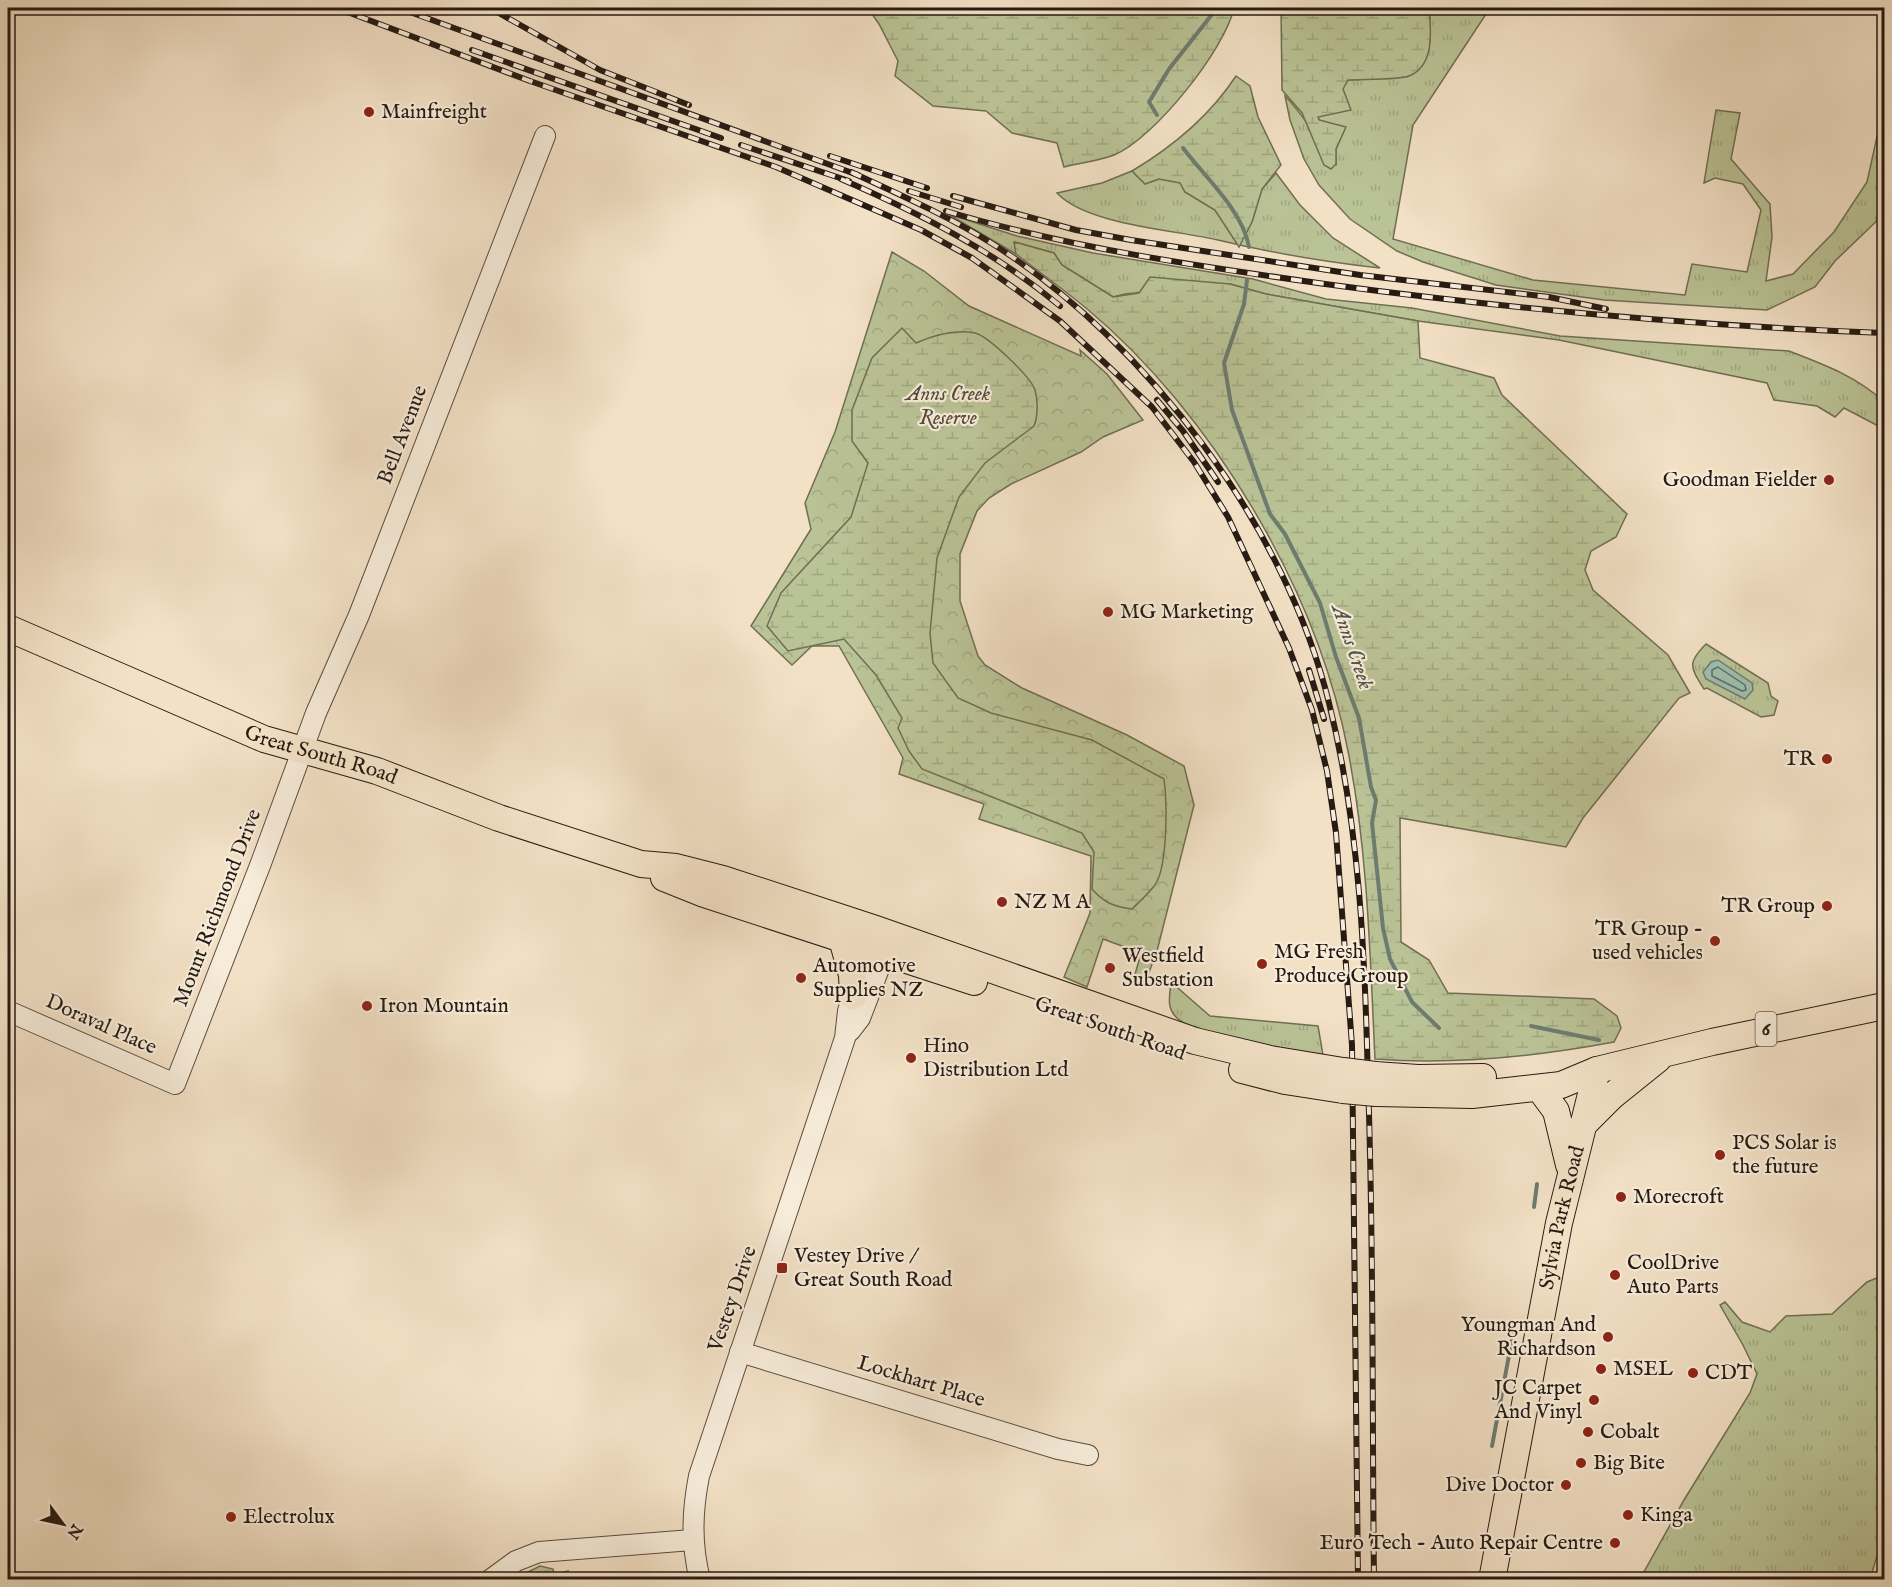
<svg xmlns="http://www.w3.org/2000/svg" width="1892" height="1587" font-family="'IM FELL English',serif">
	<defs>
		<pattern id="grass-tufts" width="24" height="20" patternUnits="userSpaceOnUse" patternTransform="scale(1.5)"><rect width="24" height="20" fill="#bac396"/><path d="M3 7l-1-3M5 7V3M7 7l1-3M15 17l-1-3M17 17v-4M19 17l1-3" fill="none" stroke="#a0a780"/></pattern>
		<pattern id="forest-crowns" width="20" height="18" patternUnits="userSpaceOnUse" patternTransform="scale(1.5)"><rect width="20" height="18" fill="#bac396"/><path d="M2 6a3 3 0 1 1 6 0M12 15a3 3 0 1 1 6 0" fill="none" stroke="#a0a780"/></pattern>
		<pattern id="wetland-marsh" width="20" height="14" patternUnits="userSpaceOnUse" patternTransform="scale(1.5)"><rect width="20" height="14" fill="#bac396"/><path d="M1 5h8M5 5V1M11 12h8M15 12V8" fill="none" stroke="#a0a780"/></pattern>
	</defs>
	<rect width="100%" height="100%" fill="#f3e1c6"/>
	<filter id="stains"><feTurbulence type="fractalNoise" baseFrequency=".00333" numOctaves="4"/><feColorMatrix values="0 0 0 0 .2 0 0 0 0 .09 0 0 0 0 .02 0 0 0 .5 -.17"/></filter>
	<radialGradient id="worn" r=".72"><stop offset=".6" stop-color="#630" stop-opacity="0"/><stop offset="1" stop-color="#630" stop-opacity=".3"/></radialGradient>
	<!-- grass -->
	<g fill="url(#grass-tufts)" stroke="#706e54" stroke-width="1.5">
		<path d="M1429,8H1490L1413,125L1393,239L1533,280L1685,295L1692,264L1747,272L1761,210L1743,184L1715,178L1704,183L1716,110L1740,113L1731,159L1770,204L1772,237L1766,281L1793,274L1834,232L1867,182L1882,114L1884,78V214L1835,261L1815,287L1767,310L1604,300L1496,285L1423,262L1397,251L1350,219L1319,185L1304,159L1290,120L1285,96C1305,116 1318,141 1336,164V149L1345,128L1319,120L1318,117L1348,80C1410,77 1437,83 1429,8Z"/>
		<path d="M1132,171L1145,184L1159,179L1180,182L1185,192L1215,210L1239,246L1252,222L1262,189L1276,173L1300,205L1333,238L1380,268C1325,262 1272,253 1218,240C1175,230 1087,225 1057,193L1102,183Z"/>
		<path d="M948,214L1017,236L1093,253L1253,279L1326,299L1412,308L1560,336L1789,351C1823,364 1858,377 1884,402V429L1844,408L1835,417L1817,406L1774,400L1767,383L1559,340L1418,321L1266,294L1230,284L1125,294L1113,297L1062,265L1054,253L1015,242L1016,254Z"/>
		<path d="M1706,644L1768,683L1771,696L1778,701L1774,715L1761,717L1707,688L1704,689C1690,667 1687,663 1706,644Z"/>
		<path d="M1171,982L1210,1016L1318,1026L1323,1055C1292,1050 1195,1038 1176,1017C1166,1007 1170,995 1171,982Z"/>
		<path d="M1884,1275V1533L1870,1579H1640L1684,1500L1750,1393L1757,1374L1743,1345L1720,1305L1725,1302L1742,1322L1770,1332L1786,1316L1832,1314L1867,1282Z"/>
	</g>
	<!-- forest -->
	<g fill="url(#forest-crowns)" stroke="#706e54" stroke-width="1.5">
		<path d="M892,252L924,271L969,306L1081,356L1080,350L1107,374L1143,420L1103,437L1081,452L1011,484L989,498L977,511L960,554V601L978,656L985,665L1022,688L1127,735L1184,766L1194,805L1157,951L1145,983L1139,982L1137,986L1134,978L1141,953L1103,939L1087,987L1064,977L1090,913L1091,856L979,819L984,804L899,774L903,758L839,646H812L792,665L751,626L811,529L805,503L835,432Z"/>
		<path d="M540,1566L553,1569L554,1574L568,1571L565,1579H514Z"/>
	</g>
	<!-- wetland -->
	<g fill="url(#wetland-marsh)" stroke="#706e54" stroke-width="1.5">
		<path d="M851,8H1234C1225,49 1154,139 1114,155C1098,161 1080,163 1064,167L1057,143L1012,133L986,111L933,106L895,76L898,61L879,24L870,11Z"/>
		<path d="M1281,8H1432L1429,9C1431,30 1435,66 1409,76C1400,80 1361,79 1348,80L1343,89L1351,110L1318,117L1319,120L1346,127L1336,149V164L1331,169L1324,165L1302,113L1282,90Z"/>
		<path d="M1236,76L1250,86L1258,117L1281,165L1262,189L1252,222L1239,247L1215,210L1185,192L1180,183L1159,179L1145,184L1132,171C1174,146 1209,117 1236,76Z"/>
		<path d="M1014,242L1054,253L1062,265L1113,297L1139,293L1150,277L1230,284L1266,294L1418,321L1420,358L1494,378L1502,395L1627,514L1616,537L1591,551L1585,570L1593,590L1668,655L1690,693L1679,698L1583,818L1566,847L1400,818L1401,942L1429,960L1448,993L1594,999L1617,1016L1621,1028L1614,1042C1534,1057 1456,1065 1375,1059C1370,956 1368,852 1348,751C1317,589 1212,413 1086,308C1063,289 1039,272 1016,254Z"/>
		<path d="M902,328L916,343C934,335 955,329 975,333C988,336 1031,377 1035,390C1038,400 1038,417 1034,426L985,463L959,497L937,558L930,633L933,663L958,698L991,713L1092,740L1164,779C1167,802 1168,866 1155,885C1148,894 1140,901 1132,909C1115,907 1104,903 1092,889L1094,852L1082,833L922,769L909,751L898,728L902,718L876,675L844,639L788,651L767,626L781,593L851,517L868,463L852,441V410L872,358Z"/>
	</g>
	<!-- water -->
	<path fill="#9dbeaf" stroke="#6d7c71" stroke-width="1.5" d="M1718,660L1752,683L1753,690L1745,699L1706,679L1703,672L1711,662Z"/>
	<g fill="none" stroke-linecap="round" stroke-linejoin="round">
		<!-- shore -->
		<path stroke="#626c61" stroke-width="1.5" d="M1718,667L1745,685L1746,690L1742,691L1712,676V670Z"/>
		<!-- stream -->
		<g stroke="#6d7c71" stroke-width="4">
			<path d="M1157,115L1149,102L1169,69L1217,8"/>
			<path d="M1183,148C1204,176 1243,211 1249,247"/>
			<path d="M1247,280L1244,304L1224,363L1232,410L1270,514L1285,534L1320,603L1336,657L1359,718L1371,787L1376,800L1372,823L1383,928L1390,959L1412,1002L1439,1028"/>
			<path d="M1531,1026L1599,1040"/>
			<path d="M1534,1207L1537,1184"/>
			<path d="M1492,1446L1513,1334"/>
		</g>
		<defs>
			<g id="minor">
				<path d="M8,1011L175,1084L261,863L316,713L359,615L545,136"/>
				<path d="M850,1031L860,1018L890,940"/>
				<path d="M740,1352L1058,1449L1088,1455"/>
				<path d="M490,1580L516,1561L539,1552L692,1540"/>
				<path d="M700,1580C691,1544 692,1512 699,1476L845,1038L848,1011L873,937"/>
			</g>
			<g id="major">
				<path id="s1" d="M8,628L264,739L377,771L499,818L641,864L676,867L723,879L876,929L1195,1041L1270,1059L1343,1071"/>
				<path d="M664,878L704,894L974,982"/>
				<path d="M842,939L852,975L853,996"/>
				<path d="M1242,1070L1285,1081L1343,1090"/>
				<path d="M1375,1075L1418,1078L1483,1077"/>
				<path d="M1539,1088L1556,1111L1569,1165"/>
				<path d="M1376,1093L1472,1095L1561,1085L1597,1070L1712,1042L1884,1006"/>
				<path d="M1582,1126L1612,1096L1658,1059"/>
				<path id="s2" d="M1492,1580L1559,1223L1597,1070"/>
			</g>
		</defs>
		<!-- minor casing -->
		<use href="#minor" stroke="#594c40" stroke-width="22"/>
		<!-- major casing -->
		<use href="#major" stroke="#261a13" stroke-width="28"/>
		<!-- minor -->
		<use href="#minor" stroke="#f7ecda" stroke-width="20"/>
		<!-- major -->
		<use href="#major" stroke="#f3e1c6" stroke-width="26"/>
		<defs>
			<g id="rail">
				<path d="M337,8L530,81L776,167L921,230L972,258L1060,321L1152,407L1194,462L1228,517L1289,648L1312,710L1327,771L1336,833L1352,1045L1358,1580"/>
				<path d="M399,8L858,175"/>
				<path d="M490,8L600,70L689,105"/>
				<path d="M472,50L721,138"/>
				<path d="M741,145L849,181"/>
				<path d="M830,156L927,188"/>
				<path d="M851,172C901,195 950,217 996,246C1148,344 1286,527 1329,703C1360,828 1365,956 1368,1083C1374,1249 1372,1414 1374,1580"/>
				<path d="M841,179C919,213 994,251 1060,306"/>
				<path d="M909,191L961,207"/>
				<path d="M953,196L1076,230L1131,240L1360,275L1549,297L1606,309"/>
				<path d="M946,211C1070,248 1197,266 1325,284C1511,309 1697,326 1884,333"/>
				<path d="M1157,400L1183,431L1218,482"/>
				<path d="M1309,670L1324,719"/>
			</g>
		</defs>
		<!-- rail casing -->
		<use href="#rail" stroke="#261a13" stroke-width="6"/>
		<!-- rail -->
		<use href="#rail" stroke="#f7ecda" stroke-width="4" stroke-dasharray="11" stroke-linecap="butt"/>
		<defs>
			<g id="major-bridge">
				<path d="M1343,1071L1375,1075"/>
				<path d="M1343,1090L1376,1093"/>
			</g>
		</defs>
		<!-- major-bridge casing -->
		<use href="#major-bridge" stroke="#261a13" stroke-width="28" stroke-linecap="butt"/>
		<!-- major-bridge -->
		<use href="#major-bridge" stroke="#f3e1c6" stroke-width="26"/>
	</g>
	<!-- markers -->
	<g fill="#8f2418" stroke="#f7ecda" stroke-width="2">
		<circle cx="369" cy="112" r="6"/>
		<circle cx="1829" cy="480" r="6"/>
		<circle cx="1108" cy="612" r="6"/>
		<circle cx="1827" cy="759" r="6"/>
		<circle cx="1002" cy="902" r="6"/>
		<circle cx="1827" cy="906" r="6"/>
		<circle cx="1715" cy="941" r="6"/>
		<circle cx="1262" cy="964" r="6"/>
		<circle cx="1110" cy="968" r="6"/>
		<circle cx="801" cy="978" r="6"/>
		<circle cx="367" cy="1006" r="6"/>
		<circle cx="911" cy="1058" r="6"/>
		<circle cx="1720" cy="1155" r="6"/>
		<circle cx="1621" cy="1197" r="6"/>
		<rect x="776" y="1262" width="12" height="12" rx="3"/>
		<circle cx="1615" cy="1275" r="6"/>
		<circle cx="1608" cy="1337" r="6"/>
		<circle cx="1601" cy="1369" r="6"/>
		<circle cx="1693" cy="1373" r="6"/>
		<circle cx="1594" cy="1400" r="6"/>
		<circle cx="1588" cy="1432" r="6"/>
		<circle cx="1581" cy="1463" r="6"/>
		<circle cx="1566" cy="1485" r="6"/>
		<circle cx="1628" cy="1515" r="6"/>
		<circle cx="231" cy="1517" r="6"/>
		<circle cx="1615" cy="1543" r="6"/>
	</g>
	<g text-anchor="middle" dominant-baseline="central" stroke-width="4.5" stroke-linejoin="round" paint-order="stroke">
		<!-- shield labels -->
		<rect fill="#f7ecda" stroke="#65594f" stroke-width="1.5" x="1755.5" y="1012" width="21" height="34" rx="4.5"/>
		<g font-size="20" font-weight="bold" fill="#261a13">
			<text x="1766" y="1029">6</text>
		</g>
		<!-- poi labels -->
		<g font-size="21" fill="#261a13" stroke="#f7ecda" text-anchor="start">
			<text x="381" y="112">Mainfreight</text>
			<text x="1817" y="480" text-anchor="end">Goodman Fielder</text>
			<text x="1120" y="612">MG Marketing</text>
			<text x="1815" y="759" text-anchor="end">TR</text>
			<text x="1014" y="902">NZ M A</text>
			<text x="1815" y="906" text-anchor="end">TR Group</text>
			<text x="1703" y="929" text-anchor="end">TR Group -<tspan x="1703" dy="24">used vehicles</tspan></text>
			<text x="1274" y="952">MG Fresh<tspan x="1274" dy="24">Produce Group</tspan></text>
			<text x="1122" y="956">Westfield<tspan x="1122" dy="24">Substation</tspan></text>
			<text x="813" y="966">Automotive<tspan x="813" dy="24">Supplies NZ</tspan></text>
			<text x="379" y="1006">Iron Mountain</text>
			<text x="923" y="1046">Hino<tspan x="923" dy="24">Distribution Ltd</tspan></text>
			<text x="1732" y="1143">PCS Solar is<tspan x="1732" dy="24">the future</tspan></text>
			<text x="1633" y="1197">Morecroft</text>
			<text x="794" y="1256">Vestey Drive /<tspan x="794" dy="24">Great South Road</tspan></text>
			<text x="1627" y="1263">CoolDrive<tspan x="1627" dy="24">Auto Parts</tspan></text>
			<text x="1596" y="1325" text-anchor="end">Youngman And<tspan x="1596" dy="24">Richardson</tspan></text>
			<text x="1613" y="1369">MSEL</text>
			<text x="1705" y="1373">CDT</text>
			<text x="1582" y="1388" text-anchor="end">JC Carpet<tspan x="1582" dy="24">And Vinyl</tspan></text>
			<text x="1600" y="1432">Cobalt</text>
			<text x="1593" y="1463">Big Bite</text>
			<text x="1554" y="1485" text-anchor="end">Dive Doctor</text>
			<text x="1640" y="1515">Kinga</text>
			<text x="243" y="1517">Electrolux</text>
			<text x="1603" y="1543" text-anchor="end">Euro Tech - Auto Repair Centre</text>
		</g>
		<!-- park labels -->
		<g font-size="21" font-style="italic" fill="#524d3a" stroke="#f7ecda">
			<text x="948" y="394">Anns Creek<tspan x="948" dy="24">Reserve</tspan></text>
		</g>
		<!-- street labels -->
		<g font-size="21" fill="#261a13" stroke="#f7ecda">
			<text transform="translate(403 435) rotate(-69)">Bell Avenue</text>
			<text stroke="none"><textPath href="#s1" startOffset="338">Great South Road</textPath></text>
			<text transform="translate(218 908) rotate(-69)">Mount Richmond Drive</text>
			<text transform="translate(101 1025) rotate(24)">Doraval Place</text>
			<text transform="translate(1110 1029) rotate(19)">Great South Road</text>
			<text stroke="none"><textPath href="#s2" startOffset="369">Sylvia Park Road</textPath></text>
			<text transform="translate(733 1299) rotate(-71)">Vestey Drive</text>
			<text transform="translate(921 1382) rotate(17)">Lockhart Place</text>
		</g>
		<!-- water labels -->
		<g font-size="22" font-style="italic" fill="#50534a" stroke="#f7ecda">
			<text transform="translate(1352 647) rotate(71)">Anns Creek</text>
		</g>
	</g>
	<!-- margin -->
	<rect width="1892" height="1587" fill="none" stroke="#f3e1c6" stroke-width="30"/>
	<rect x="9" y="9" width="1874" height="1569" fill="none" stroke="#261a13" stroke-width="3"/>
	<rect x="15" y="15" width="1862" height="1557" fill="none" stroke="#261a13" stroke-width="1.5"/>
	<!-- north arrow -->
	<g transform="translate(63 1524) rotate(123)" stroke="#f7ecda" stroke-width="4.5" paint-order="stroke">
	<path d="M0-4.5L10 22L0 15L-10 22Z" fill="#261a13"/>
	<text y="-9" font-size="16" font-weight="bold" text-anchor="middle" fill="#261a13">N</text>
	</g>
	<rect width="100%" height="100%" filter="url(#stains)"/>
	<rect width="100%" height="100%" fill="url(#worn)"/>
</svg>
